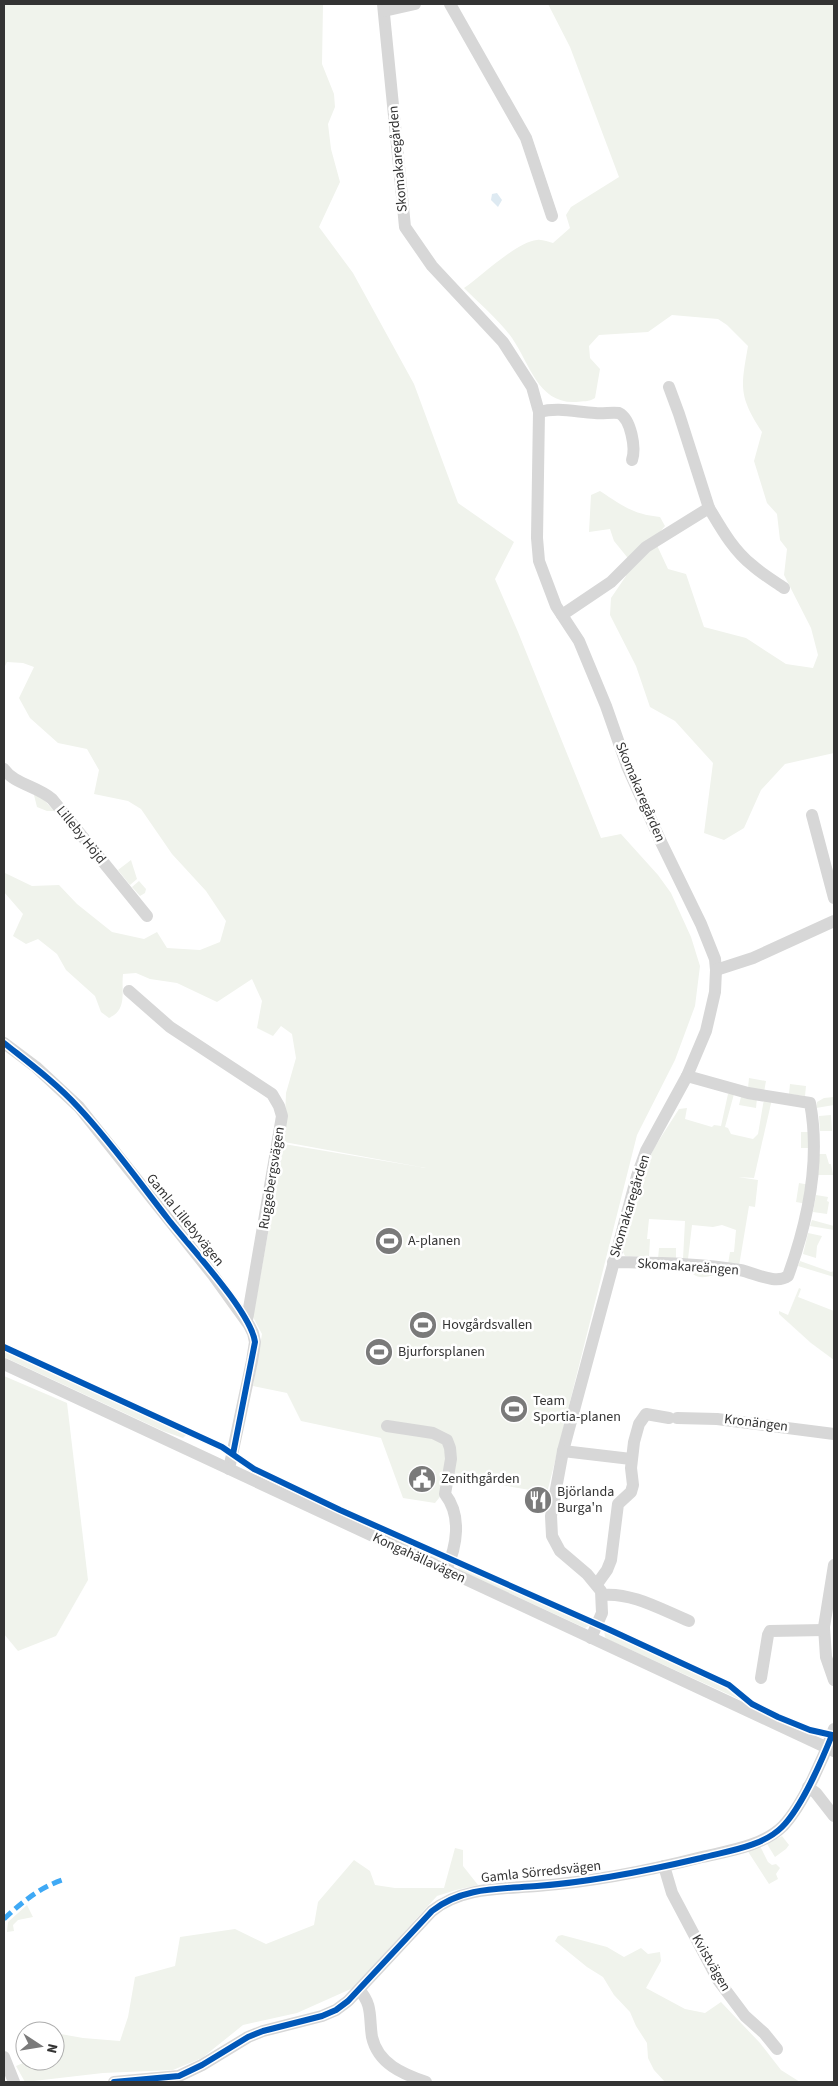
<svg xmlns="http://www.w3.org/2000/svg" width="838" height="2086" font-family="'Source Sans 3',sans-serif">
	<rect width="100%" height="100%" fill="#fff"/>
	<!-- green -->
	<g fill="#f0f3ec">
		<path d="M4,4H323L322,64L334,94L335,107L328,124L331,149L340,182L319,227L353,273L414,384L458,503L514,542L495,579L518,632L601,838L621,834L658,875L671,893L691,937L700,966L695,1006L675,1060L637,1135L547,1493L456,1477L435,1503L403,1498L381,1438L301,1421L287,1393L253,1386L262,1334L253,1317L284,1144L426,1168L284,1142L286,1093L296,1058L292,1034L281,1026L273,1036L257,1028L262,1001L252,979L217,1002L177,983L150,979L136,973L123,974C121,991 128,1010 109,1018L101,1012L95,996L66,970L57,954L38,939L26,944L13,936L23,914L4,892V853L5,873L32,886L59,885L77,904L112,932L144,939L157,932L167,948L200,950L220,942L226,921L206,891L172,854L141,809L128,801L94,794L99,770L87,749L58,743L30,718L19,698L34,667L23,663L7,662L4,668Z"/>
		<path d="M548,4H834V753L785,764L761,790L744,828L724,840L704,833L713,763L675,721L650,707L636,666L610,615L611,598L626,576L627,557L614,541L610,529L589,532L591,495L600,491C623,506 632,514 660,517L665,526L654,539L668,569L686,574L704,627L746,638L786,664L813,668L818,655L811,628L784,575L787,549L780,540L777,514L767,503L754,461L762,432C738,395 741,387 748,346L727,325L718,319L672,315L648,332L599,335L589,346L590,358L600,369L595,398C589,402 583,401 576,402C538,404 530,364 512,338C499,320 480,304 464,288C482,276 516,242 537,240C542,239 548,242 553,243L570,228L566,215L571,207L619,177L570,47Z"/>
		<path d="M35,790L54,811H47L37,807L34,795Z"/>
		<path d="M131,860L137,879L130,885L118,870Z"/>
		<path d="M139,881L146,889L145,893L140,896L132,887Z"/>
		<path d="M749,1078L766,1081L764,1092L748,1088Z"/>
		<path d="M790,1084L806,1086L805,1096L789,1094Z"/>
		<path d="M728,1094H734L725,1127L728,1128L731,1134L753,1139L758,1134L764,1099H772L754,1178L738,1177L758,1180L755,1207L749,1206L739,1266L728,1264L730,1252H734L736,1230L722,1225L713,1227L692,1225L688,1259H683L685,1221L649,1219L647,1239H650L649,1257L625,1256L623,1252L644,1171L654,1148L679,1109L687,1108L685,1119L712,1127L714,1125L721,1126Z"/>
		<path d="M741,1097L757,1098L756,1108L739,1105Z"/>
		<path d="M834,1097V1105L816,1108L817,1102L824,1098Z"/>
		<path d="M831,1115L832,1131H820L819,1116Z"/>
		<path d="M801,1132H811L812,1148H801Z"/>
		<path d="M819,1154H826L829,1164H831L833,1175H818Z"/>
		<path d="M799,1183L810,1185L807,1204L796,1202Z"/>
		<path d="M816,1195L828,1197L827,1201L829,1202L827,1214L813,1212Z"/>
		<path d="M812,1220L834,1226V1230L810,1226Z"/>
		<path d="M808,1233L822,1236L817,1246L816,1258L803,1254Z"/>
		<path d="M659,1248H676V1259H658Z"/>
		<path d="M800,1261L831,1272L834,1271V1277L798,1266Z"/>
		<path d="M694,1267L715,1270L714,1275C707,1277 699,1279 693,1274Z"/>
		<path d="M799,1288L801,1289L798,1297L834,1311V1360L811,1343L779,1314V1311L788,1315Z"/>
		<path d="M4,1349L185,1433L186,1435L183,1438L163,1431L4,1357Z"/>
		<path d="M4,1376L67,1403L88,1580L56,1636L18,1651L4,1634Z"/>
		<path d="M256,1472L441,1558L442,1559H434L255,1474Z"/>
		<path d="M457,1565L592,1624L585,1628L459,1570Z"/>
		<path d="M604,1630L727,1688L743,1701L607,1639L605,1637Z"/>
		<path d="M782,1836L789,1845L786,1849L775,1857L767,1844Z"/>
		<path d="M760,1846L768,1862L772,1865L776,1864L780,1868L776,1874L778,1879L769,1884L747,1850Z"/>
		<path d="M455,1848L463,1850V1866L478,1885L456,1890L437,1896L353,1988L297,2013L243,2025L202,2058L173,2070L103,2073L25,2082L16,2066L28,2061H55V2033L83,2038L120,2041L128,2017L135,1977L175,1966L180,1937L235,1929L266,1944L314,1925L318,1902L354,1860L370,1871L375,1885L395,1888H444Z"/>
		<path d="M27,1905L33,1917L18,1920L13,1925L14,1931L7,1932L8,1922Z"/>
		<path d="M562,1935L607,1947L624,1957L641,1948L648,1954L660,1952L661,1961L646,1988L685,2009L705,2013L721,2002L760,2043L781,2070L800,2082H665L654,2070L648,2058L647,2043L636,2026L630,2012L614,1995L603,1977L587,1967L555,1941L558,1936Z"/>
	</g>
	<!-- water -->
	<path fill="#deeaf2" d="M492,194L497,193L502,200L498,207L491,200Z"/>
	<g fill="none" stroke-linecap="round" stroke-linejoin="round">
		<!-- minor -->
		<g stroke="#d7d7d7" stroke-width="12">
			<path d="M383,4L405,227L432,266L503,342L532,387L539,412L537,538L539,561L556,606L579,641L606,706L627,766L661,842L701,924L715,959L716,970L715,992L706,1031L687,1076L646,1151L637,1176L563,1451L551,1516L552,1536L560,1551L587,1574L601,1591L602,1613L591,1638"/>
			<path d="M450,4L526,138L552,216"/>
			<path d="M384,11L415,4"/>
			<path d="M669,387L679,414L709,508"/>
			<path d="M539,412C558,407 576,412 595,413C603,414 611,412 619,413C631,419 636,448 632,460"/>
			<path d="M562,615L611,582L646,547L709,508C721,528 733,550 752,565C762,574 774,581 784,588"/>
			<path d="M4,769C14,784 37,786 52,799L147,916"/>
			<path d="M812,815L834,898"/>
			<path d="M716,970L753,958L834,921"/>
			<path d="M129,991L170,1027L272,1094L279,1106L282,1116L247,1320"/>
			<path d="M4,1043L36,1067L79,1107L213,1275L249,1325L253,1333L255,1342L252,1361L229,1469"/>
			<path d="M613,1262C656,1263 698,1263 740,1270C755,1273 776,1285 788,1276C808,1221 821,1161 810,1103L748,1093L687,1076"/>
			<path d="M4,1364L834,1751"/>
			<path d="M677,1418L717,1419L834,1434"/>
			<path d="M387,1426L433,1433L447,1440L450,1448L451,1459L445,1494C462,1516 457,1546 446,1570"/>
			<path d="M563,1451L631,1459"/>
			<path d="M834,1565L824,1627L826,1657L834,1680"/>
			<path d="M597,1584L607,1570L611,1560L618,1504L631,1492L633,1485L631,1468L634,1442L639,1424L646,1414L669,1418"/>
			<path d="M602,1595C632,1592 662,1610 689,1621"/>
			<path d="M761,1678L768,1635L770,1631L824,1630"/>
			<path d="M808,1787L816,1793L834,1816"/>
			<path d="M664,1866L672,1893L718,1980L745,2016L764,2033L777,2049"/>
			<path d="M359,1990C373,2004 369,2019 372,2037C378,2064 403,2074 426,2082"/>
			<path d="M4,2057L14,2082"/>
			<path d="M114,2082L179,2076L202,2065L248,2037L263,2031L322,2016L336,2010L348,2001L432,1911C462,1887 501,1889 537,1886C593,1882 647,1871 702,1857C728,1851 763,1846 783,1826C803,1805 824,1757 834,1729"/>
		</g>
		<!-- quiet -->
		<path stroke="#3fa9f5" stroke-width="5" stroke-dasharray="10 5" stroke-linecap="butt" d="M4,1919C21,1903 39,1888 62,1880"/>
		<defs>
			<g id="cycleway">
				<path d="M4,1043C29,1063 56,1083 78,1107C111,1142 139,1182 168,1219C189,1246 251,1312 255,1342L233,1454"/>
				<path d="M4,1347L222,1447L254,1469L340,1510L610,1630L729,1685L752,1704L778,1717L810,1730L832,1735C822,1760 801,1808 782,1827C762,1847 727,1851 701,1858C646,1871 592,1882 537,1886C500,1889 462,1887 432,1911L348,2001L336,2010L322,2016L263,2031L248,2037L202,2065L179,2076L114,2082"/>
			</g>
		</defs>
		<!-- cycleway casing -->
		<use href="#cycleway" stroke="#fff" stroke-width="9"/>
		<!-- cycleway -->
		<use href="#cycleway" stroke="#0057b8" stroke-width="6"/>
	</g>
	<!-- icons -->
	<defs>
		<symbol id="stadium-disc" viewBox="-11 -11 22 22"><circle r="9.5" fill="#7a7a7a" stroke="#fff"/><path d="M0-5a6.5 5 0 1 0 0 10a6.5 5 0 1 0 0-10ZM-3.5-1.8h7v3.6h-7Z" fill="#fff"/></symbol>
		<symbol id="civic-disc" viewBox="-11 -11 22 22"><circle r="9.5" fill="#7a7a7a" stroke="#fff"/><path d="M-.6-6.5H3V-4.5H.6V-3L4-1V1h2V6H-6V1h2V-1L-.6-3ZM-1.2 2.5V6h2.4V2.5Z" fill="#fff"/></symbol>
		<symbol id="restaurant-disc" viewBox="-11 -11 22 22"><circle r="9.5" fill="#7a7a7a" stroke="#fff"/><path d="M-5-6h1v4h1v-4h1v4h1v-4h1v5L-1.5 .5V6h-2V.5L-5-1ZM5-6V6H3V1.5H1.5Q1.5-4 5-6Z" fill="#fff"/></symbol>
	</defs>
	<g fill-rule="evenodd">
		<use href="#stadium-disc" x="373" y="1225" width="32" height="32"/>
		<use href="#stadium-disc" x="407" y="1309" width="32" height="32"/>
		<use href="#stadium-disc" x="363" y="1336" width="32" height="32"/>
		<use href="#stadium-disc" x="498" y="1393" width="32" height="32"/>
		<use href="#civic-disc" x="406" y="1463" width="32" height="32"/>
		<use href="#restaurant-disc" x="522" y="1484" width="32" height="32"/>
	</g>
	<g text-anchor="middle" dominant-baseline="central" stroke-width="5" stroke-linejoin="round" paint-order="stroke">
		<!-- street labels -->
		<g font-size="14" fill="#333" stroke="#fff">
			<text transform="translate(398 159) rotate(-95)">Skomakaregården</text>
			<text transform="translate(640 792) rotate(67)">Skomakaregården</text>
			<text transform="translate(81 835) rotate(51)">Lilleby Höjd</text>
			<text transform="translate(272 1178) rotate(-81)">Ruggebergsvägen</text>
			<text transform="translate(630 1206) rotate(-73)">Skomakaregården</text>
			<text transform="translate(185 1220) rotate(51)">Gamla Lillebyvägen</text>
			<text transform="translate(688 1267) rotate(4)">Skomakareängen</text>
			<text transform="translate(756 1423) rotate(7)">Kronängen</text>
			<text transform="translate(419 1558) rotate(25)">Kongahällavägen</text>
			<text transform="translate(541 1872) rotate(-6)">Gamla Sörredsvägen</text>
			<text transform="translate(711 1963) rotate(60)">Kvistvägen</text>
		</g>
		<!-- poi labels -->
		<g font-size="14" fill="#333" stroke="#fff" text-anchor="start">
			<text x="408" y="1241">A-planen</text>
			<text x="442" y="1325">Hovgårdsvallen</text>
			<text x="398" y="1352">Bjurforsplanen</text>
			<text x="533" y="1401">Team<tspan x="533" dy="16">Sportia-planen</tspan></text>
			<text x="441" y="1479">Zenithgården</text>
			<text x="557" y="1492">Björlanda<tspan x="557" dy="16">Burga'n</tspan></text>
		</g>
	</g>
	<!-- border -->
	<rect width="838" height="2086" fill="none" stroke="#333333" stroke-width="10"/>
	<!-- north arrow -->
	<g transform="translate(40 2046) rotate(102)"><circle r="24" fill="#ffffff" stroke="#adadad"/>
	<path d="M0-4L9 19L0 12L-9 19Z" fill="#7a7a7a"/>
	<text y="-8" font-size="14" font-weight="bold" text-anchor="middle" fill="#333333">N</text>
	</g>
</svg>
